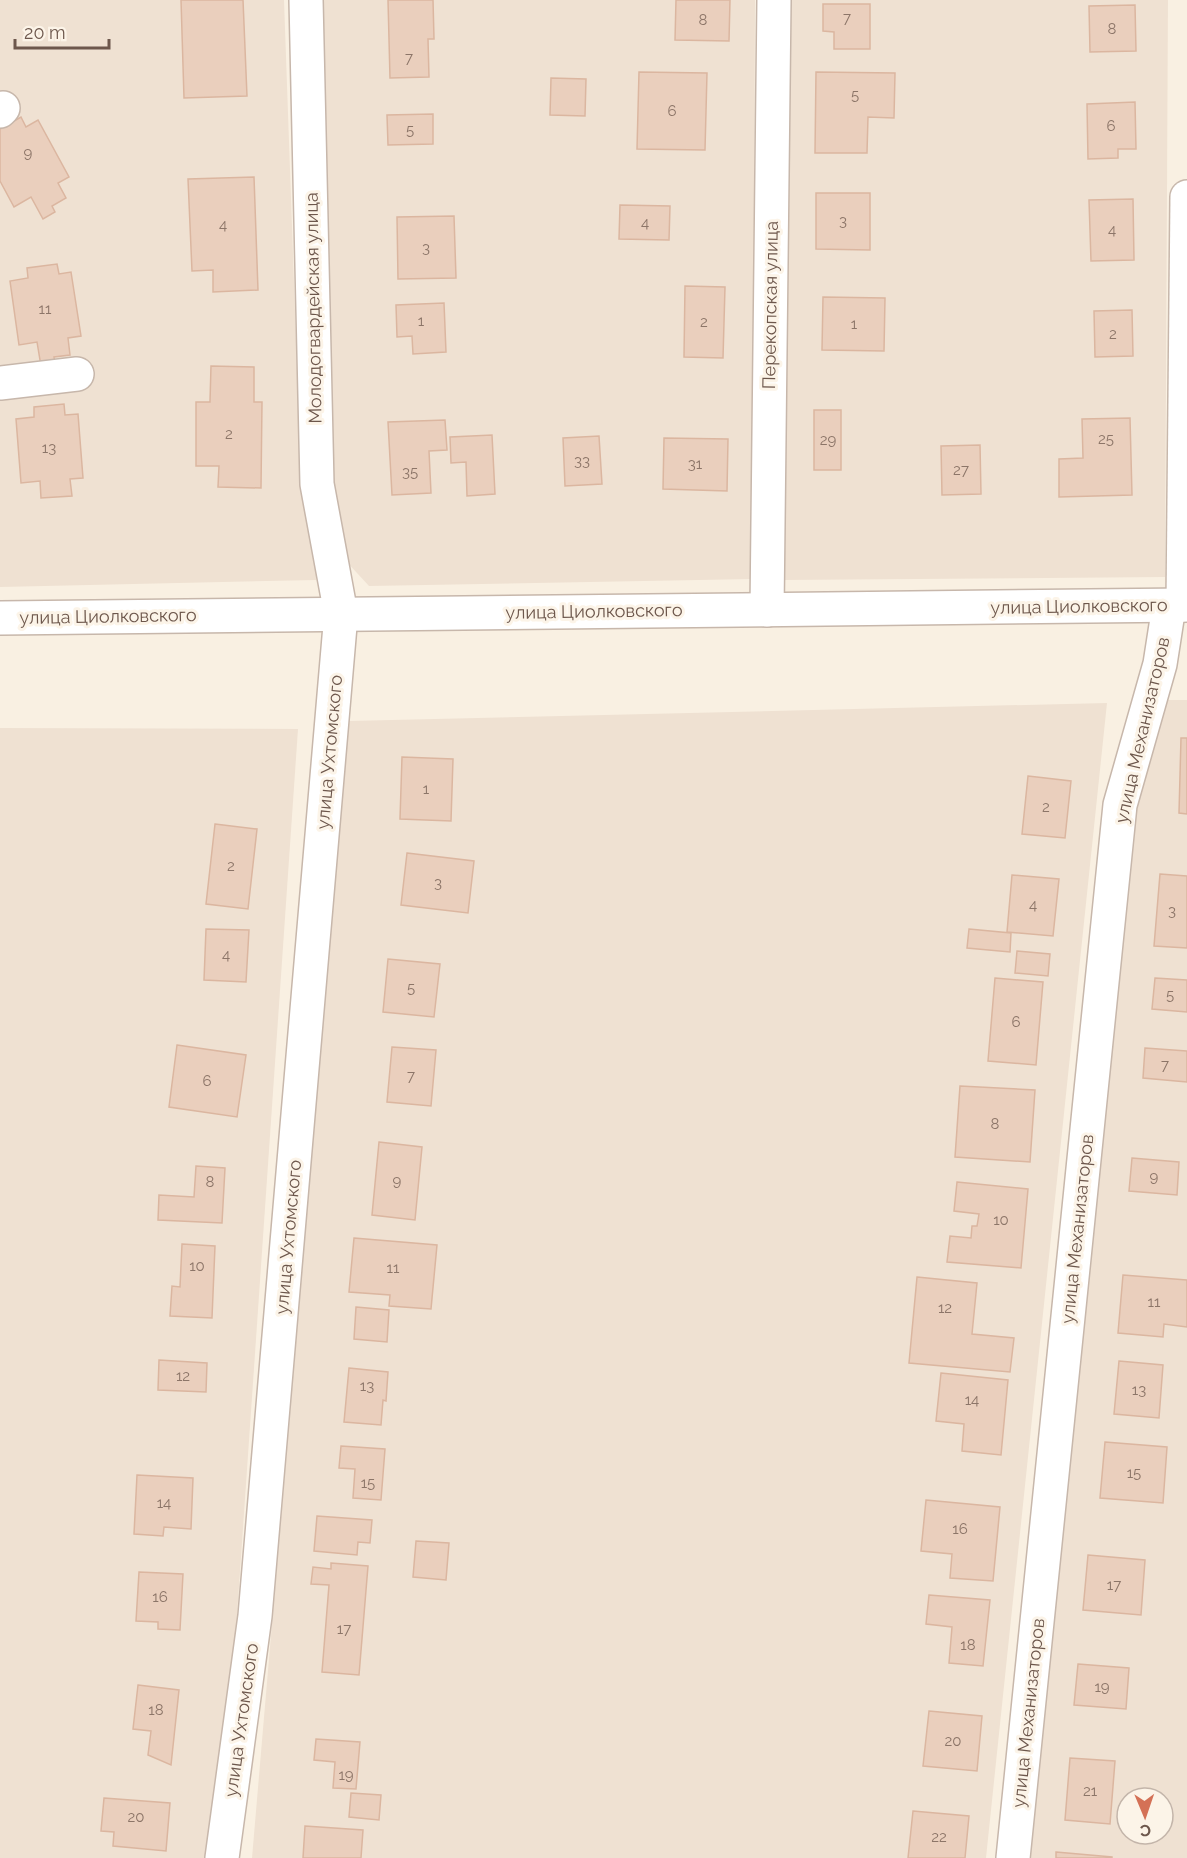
<svg xmlns="http://www.w3.org/2000/svg" width="1187" height="1858" font-family="Raleway,sans-serif">
	<rect width="100%" height="100%" fill="#f9f0e2"/>
	<!-- residential -->
	<g fill="#efe1d2" fill-rule="evenodd">
		<path d="M0,0H284L301,481L318,541L316,580L0,587Z"/>
		<path d="M317,0H755L753,579L369,586L345,560L333,505Z"/>
		<path d="M789,0H1168L1165,577L783,580Z"/>
		<path d="M1164,700H1187V1858H1023L1131,812ZM1127,1798H1163V1834H1127Z"/>
		<path d="M1107,703L986,1858H252L349,721Z"/>
		<path d="M0,728L298,729L235,1644L205,1858H0Z"/>
	</g>
	<!-- building -->
	<g fill="#eacfbd" stroke="#dbb6a0" stroke-width="1.5">
		<path d="M181,0H243L247,96L184,98Z"/>
		<path d="M388,0H433L434,39H428L429,77L390,78Z"/>
		<path d="M676,0H730L729,41L675,40Z"/>
		<path d="M823,4H870V49H834V32L823,31Z"/>
		<path d="M1135,5L1136,51L1090,52L1089,6Z"/>
		<path d="M639,72L707,73L705,150L637,149Z"/>
		<path d="M816,72L895,73L894,118L868,117L867,153H815Z"/>
		<path d="M551,78L586,79L585,116L550,115Z"/>
		<path d="M1135,102L1136,149H1118V158L1088,159L1087,104Z"/>
		<path d="M433,114V144L388,145L387,115Z"/>
		<path d="M21,117L26,127L38,120L69,177L58,183L66,198L52,206L55,212L43,219L31,197L14,207L0,181V129Z"/>
		<path d="M254,177L258,290L213,292V270L192,271L188,179Z"/>
		<path d="M816,193H870V250L816,249Z"/>
		<path d="M1133,199L1134,260L1091,261L1089,200Z"/>
		<path d="M620,205L670,206L669,240L619,239Z"/>
		<path d="M454,216L456,278L398,279L397,217Z"/>
		<path d="M57,264L59,274L71,272L81,336L68,338L70,355L54,357L55,364L41,366L37,342L19,345L10,281L28,278L27,268Z"/>
		<path d="M685,286L725,287L723,358L684,357Z"/>
		<path d="M823,297L885,298L884,351L822,350Z"/>
		<path d="M444,303L446,352L413,354L412,336L397,337L396,305Z"/>
		<path d="M1132,310L1133,356L1095,357L1094,311Z"/>
		<path d="M211,366L254,367V402H262L261,488L218,487L219,466H196V402H210Z"/>
		<path d="M64,404L65,415L78,414L83,478L70,479L72,496L41,498L40,481L21,483L16,419L34,417V407Z"/>
		<rect x="814" y="410" width="27" height="60"/>
		<path d="M1130,418L1132,495L1059,497V459L1083,458L1082,419Z"/>
		<path d="M445,420L447,450L429,451L431,493L392,495L388,422Z"/>
		<path d="M492,435L495,494L467,496L466,462L451,463L450,437Z"/>
		<path d="M599,436L602,484L565,486L563,438Z"/>
		<path d="M664,438L728,439L727,491L663,489Z"/>
		<path d="M980,445L981,494L942,495L941,446Z"/>
		<path d="M1181,738H1187V814L1179,813Z"/>
		<path d="M402,757L453,759L451,821L400,819Z"/>
		<path d="M1028,776L1071,781L1065,838L1022,834Z"/>
		<path d="M215,824L257,829L248,909L206,904Z"/>
		<path d="M407,853L474,861L468,913L401,905Z"/>
		<path d="M1160,874L1187,876V948L1154,946Z"/>
		<path d="M1012,875L1059,879L1053,936L1007,932Z"/>
		<path d="M206,929L249,930L246,982L204,980Z"/>
		<path d="M969,929L1011,933L1010,952L967,948Z"/>
		<path d="M1017,951L1050,954L1048,976L1015,973Z"/>
		<path d="M388,959L440,964L434,1017L383,1012Z"/>
		<path d="M995,978L1043,982L1036,1065L988,1061Z"/>
		<path d="M1155,978L1187,980V1012L1152,1009Z"/>
		<path d="M177,1045L246,1055L237,1117L169,1107Z"/>
		<path d="M392,1047L436,1050L431,1106L387,1102Z"/>
		<path d="M1145,1048L1187,1051V1082L1143,1078Z"/>
		<path d="M960,1086L1035,1090L1030,1162L955,1157Z"/>
		<path d="M379,1142L422,1147L415,1220L372,1215Z"/>
		<path d="M1132,1158L1179,1162L1177,1195L1129,1191Z"/>
		<path d="M196,1166L225,1168L222,1223L158,1220L159,1195L194,1197Z"/>
		<path d="M957,1182L1028,1189L1021,1268L947,1262L950,1236L971,1238L972,1226H977L979,1214L954,1211Z"/>
		<path d="M354,1238L437,1245L431,1309L389,1306L390,1295L349,1292Z"/>
		<path d="M182,1244L215,1246L212,1318L170,1316L172,1286L180,1287Z"/>
		<path d="M1123,1275L1187,1280V1327L1164,1324L1163,1337L1118,1333Z"/>
		<path d="M917,1277L977,1283L972,1334L1014,1338L1010,1372L909,1363Z"/>
		<path d="M356,1307L389,1310L387,1342L354,1339Z"/>
		<path d="M159,1360L207,1363L206,1392L158,1390Z"/>
		<path d="M1119,1361L1163,1365L1159,1418L1114,1414Z"/>
		<path d="M349,1368L388,1372L386,1401L383,1400L381,1425L344,1422Z"/>
		<path d="M941,1373L1008,1380L1001,1455L962,1451L964,1424L936,1421Z"/>
		<path d="M1105,1442L1167,1447L1163,1503L1100,1498Z"/>
		<path d="M341,1446L385,1449L381,1500L353,1498L355,1469L339,1468Z"/>
		<path d="M137,1475L193,1478L191,1529L164,1527L163,1536L134,1534Z"/>
		<path d="M926,1500L1000,1507L993,1581L950,1578L952,1554L921,1551Z"/>
		<path d="M317,1516L372,1520L370,1543L358,1542L357,1555L314,1551Z"/>
		<path d="M416,1541L449,1543L446,1580L413,1577Z"/>
		<path d="M1088,1555L1145,1560L1141,1615L1083,1610Z"/>
		<path d="M331,1563L368,1566L359,1675L322,1672L329,1585L311,1584L313,1567L331,1569Z"/>
		<path d="M139,1572L183,1574L180,1630L158,1629V1622L136,1621Z"/>
		<path d="M929,1595L990,1600L983,1666L949,1663L952,1627L926,1624Z"/>
		<path d="M1078,1664L1129,1668L1126,1709L1074,1705Z"/>
		<path d="M138,1685L179,1690L171,1765L148,1755L151,1731L133,1729Z"/>
		<path d="M929,1711L982,1716L977,1771L923,1766Z"/>
		<path d="M316,1739L360,1742L356,1789L333,1788L335,1762L314,1760Z"/>
		<path d="M1070,1758L1115,1761L1110,1824L1065,1820Z"/>
		<path d="M351,1793L381,1795L379,1820L349,1817Z"/>
		<path d="M104,1798L170,1803L166,1851L113,1846L114,1832L101,1831Z"/>
		<path d="M913,1811L969,1816L965,1858H908Z"/>
		<path d="M305,1826L363,1830L361,1858H303Z"/>
		<path d="M1056,1852L1112,1857V1858H1056Z"/>
	</g>
	<g fill="none" stroke-linecap="round" stroke-linejoin="round">
		<defs>
			<g id="minor">
				<path d="M0,111L3,108"/>
				<path d="M0,383L77,374"/>
				<path d="M1183,605L1187,197"/>
				<path d="M767,610L774,0"/>
				<path d="M0,618L1187,605"/>
				<path d="M222,1858L255,1616L341,614L317,484L306,0"/>
				<path d="M1013,1858L1120,805L1160,664L1169,606"/>
			</g>
		</defs>
		<!-- minor casing -->
		<use href="#minor" stroke="#c7b7ab" stroke-width="36"/>
		<!-- minor -->
		<use href="#minor" stroke="#fff" stroke-width="33"/>
	</g>
	<g text-anchor="middle" dominant-baseline="central" stroke-width="6" stroke-linejoin="round" paint-order="stroke">
		<!-- number labels -->
		<g font-size="15" fill="#8c7568">
			<text x="847" y="18">7</text>
			<text x="703" y="20">8</text>
			<text x="1112" y="29">8</text>
			<text x="409" y="58">7</text>
			<text x="855" y="95">5</text>
			<text x="672" y="111">6</text>
			<text x="1111" y="126">6</text>
			<text x="410" y="130">5</text>
			<text x="28" y="153">9</text>
			<text x="843" y="221">3</text>
			<text x="645" y="223">4</text>
			<text x="223" y="225">4</text>
			<text x="1112" y="230">4</text>
			<text x="426" y="248">3</text>
			<text x="45" y="309">11</text>
			<text x="421" y="321">1</text>
			<text x="704" y="322">2</text>
			<text x="854" y="324">1</text>
			<text x="1113" y="334">2</text>
			<text x="229" y="434">2</text>
			<text x="1106" y="439">25</text>
			<text x="828" y="440">29</text>
			<text x="49" y="448">13</text>
			<text x="582" y="461">33</text>
			<text x="695" y="464">31</text>
			<text x="961" y="470">27</text>
			<text x="410" y="472">35</text>
			<text x="426" y="789">1</text>
			<text x="1046" y="807">2</text>
			<text x="231" y="866">2</text>
			<text x="438" y="883">3</text>
			<text x="1033" y="905">4</text>
			<text x="1172" y="911">3</text>
			<text x="226" y="955">4</text>
			<text x="411" y="988">5</text>
			<text x="1170" y="995">5</text>
			<text x="1016" y="1022">6</text>
			<text x="1165" y="1065">7</text>
			<text x="411" y="1076">7</text>
			<text x="207" y="1081">6</text>
			<text x="995" y="1124">8</text>
			<text x="1154" y="1177">9</text>
			<text x="397" y="1181">9</text>
			<text x="210" y="1182">8</text>
			<text x="1001" y="1220">10</text>
			<text x="197" y="1266">10</text>
			<text x="393" y="1268">11</text>
			<text x="1154" y="1302">11</text>
			<text x="945" y="1308">12</text>
			<text x="183" y="1376">12</text>
			<text x="367" y="1386">13</text>
			<text x="1139" y="1390">13</text>
			<text x="972" y="1400">14</text>
			<text x="1134" y="1473">15</text>
			<text x="368" y="1483">15</text>
			<text x="164" y="1503">14</text>
			<text x="960" y="1529">16</text>
			<text x="1114" y="1585">17</text>
			<text x="160" y="1597">16</text>
			<text x="344" y="1629">17</text>
			<text x="968" y="1645">18</text>
			<text x="1102" y="1687">19</text>
			<text x="156" y="1710">18</text>
			<text x="953" y="1741">20</text>
			<text x="346" y="1775">19</text>
			<text x="1090" y="1791">21</text>
			<text x="136" y="1817">20</text>
			<text x="939" y="1837">22</text>
		</g>
		<!-- street labels -->
		<g font-size="18" fill="#6d574c" stroke="#fcf4e8">
			<text transform="translate(770 305) rotate(-89)">Перекопская улица</text>
			<text transform="translate(313 308) rotate(-91)">Молодогвардейская улица</text>
			<text transform="translate(1079 606) rotate(-1)">улица Циолковского</text>
			<text transform="translate(594 611) rotate(-1)">улица Циолковского</text>
			<text transform="translate(108 616) rotate(-1)">улица Циолковского</text>
			<text transform="translate(1142 730) rotate(-77)">улица Механизаторов</text>
			<text transform="translate(329 752) rotate(-85)">улица Ухтомского</text>
			<text transform="translate(1077 1229) rotate(-84)">улица Механизаторов</text>
			<text transform="translate(288 1237) rotate(-85)">улица Ухтомского</text>
			<text transform="translate(1028 1713) rotate(-84)">улица Механизаторов</text>
			<text transform="translate(241 1720) rotate(-82)">улица Ухтомского</text>
		</g>
	</g>
	<!-- north arrow -->
	<g transform="translate(1145 1816) rotate(178)"><circle r="28" fill="#fcf4e8" stroke="#c3b5aa" stroke-width="1.5"/>
	<path d="M0-4.5L10 22L0 15L-10 22Z" fill="#d47156"/>
	<text y="-9" font-size="16" font-weight="bold" text-anchor="middle" fill="#6d574c">С</text>
	</g>
	<!-- scale -->
	<path d="M15 39v9h94v-9" fill="none" stroke="#6d574c" stroke-width="3"/>
	<text x="24" y="39" font-size="18" fill="#6d574c" stroke="#fcf4e8" stroke-width="4.5" paint-order="stroke">20 m</text>
</svg>
